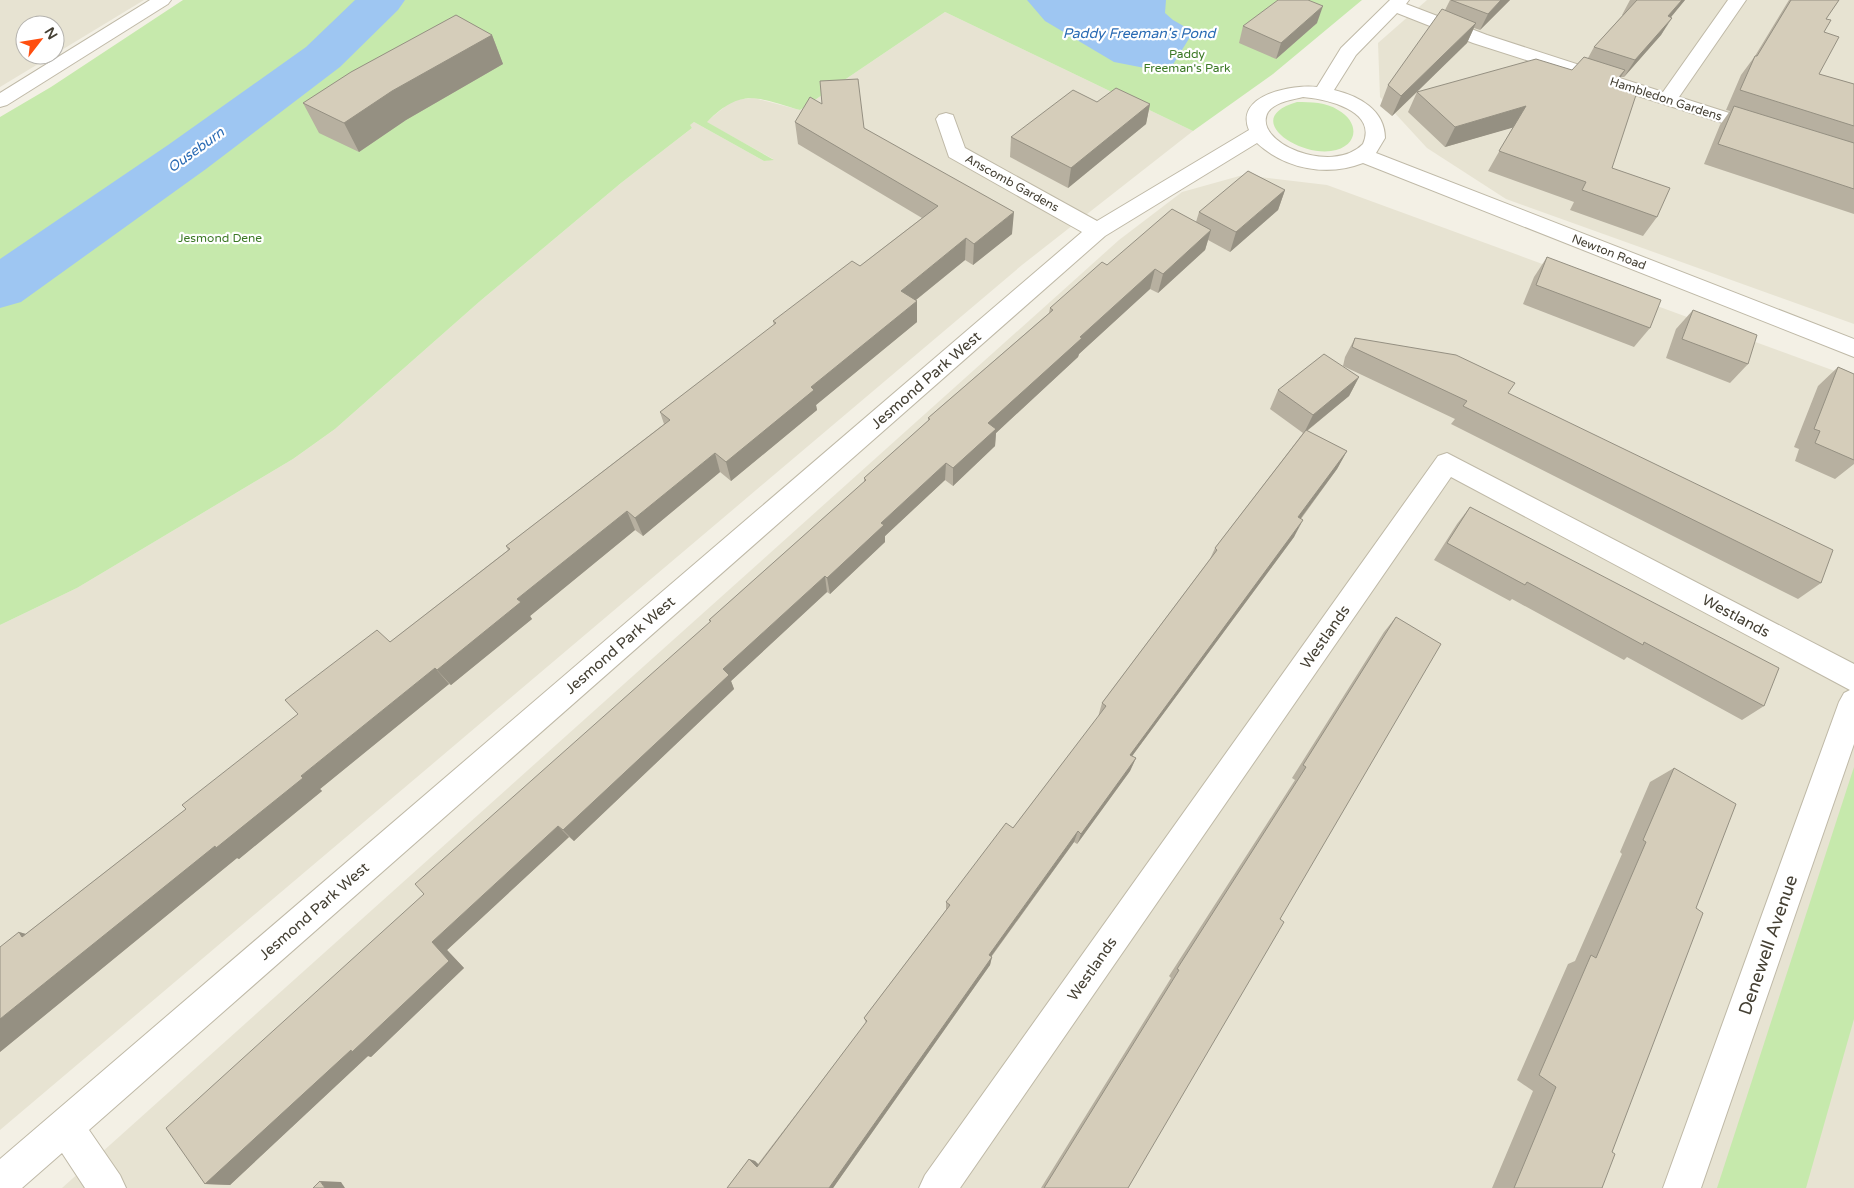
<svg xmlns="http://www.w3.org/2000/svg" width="1854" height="1188" font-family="'Varela Round',sans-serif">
	<rect width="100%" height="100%" fill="#f3f0e5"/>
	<!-- residential -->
	<g fill="#e7e3d2">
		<path d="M0,0H144L55,54V25H25V55H53L0,87Z"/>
		<path d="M1427,0H1854V324L1506,199L1427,148L1380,97L1378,43Z"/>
		<path d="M945,12L1193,131L1022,265L0,1130V625L77,588L293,459L335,429L479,302L621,183L692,128L689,125L694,122L764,161L773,159L706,122L733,100L754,98L800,110Z"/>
		<path d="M1243,175L1327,185L1854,378V1188H62L1119,240L1182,192Z"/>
	</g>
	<!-- green -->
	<g fill="#c6e9ac">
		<path d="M183,0H1362L1273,74L1193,131L945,12L800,110C757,98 742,87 707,122L774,160L764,161L694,122L690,125L692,128L621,183L479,302L335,429L293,459L77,588L0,625V117L51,87Z"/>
		<path d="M1297,102C1311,102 1326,102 1338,110C1361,123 1358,147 1331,151C1297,156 1241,118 1297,102Z"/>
		<path d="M1854,767V1019L1806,1188H1717Z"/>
	</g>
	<!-- water -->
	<path fill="#9ec6f2" d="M1027,0H1166L1165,13L1173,20L1187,28L1190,37L1172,66L1155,70L1114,62L1045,21Z"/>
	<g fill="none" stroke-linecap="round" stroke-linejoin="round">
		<!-- river -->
		<path fill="#9ec6f2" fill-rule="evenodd" d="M355,0H405L398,10L340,67L206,169L21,302L0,308V259L168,145L306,47Z"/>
		<defs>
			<g id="minor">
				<path d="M150,0H171L168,4L7,105L0,107V93Z"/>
				<path d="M1390,0H1409L1406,4L1487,35L1663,92L1728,0H1746L1679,97L1767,125L1770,129L1767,133L1760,135L1473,43L1397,13L1356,55L1334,90C1359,96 1385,110 1385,138L1376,153L1854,339V357L1363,163C1327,177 1285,169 1257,143L1105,236L89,1130L120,1175L126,1188H85L62,1153L22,1188H0V1159L1082,232L949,157L936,119L939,115L946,113L953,115L965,148L1097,221L1249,130C1234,95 1293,84 1317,87L1341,48ZM1303,97C1326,99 1378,110 1363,144C1332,176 1251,142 1268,112C1275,102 1292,100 1303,97Z"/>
				<path d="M1447,453L1854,664V744L1701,1188H1663L1839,702L1844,693L1850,690L1451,477L960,1188H919L925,1175L1438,456Z"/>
			</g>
		</defs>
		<!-- minor casing -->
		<use href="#minor" stroke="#bfb9a7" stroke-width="2"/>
		<!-- minor -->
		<use href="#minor" fill="#fff" fill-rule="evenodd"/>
	</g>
	<!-- wall -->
	<g fill="#b7b0a0">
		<path d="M1450,0H1510L1480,30L1474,28L1467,43L1417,92L1572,70L1588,58L1594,47L1623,15H1622L1630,0H1685L1671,17L1661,35L1624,77H1621L1616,85L1612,168L1657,217L1643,236L1570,210L1574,202L1488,171L1513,127L1445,147L1408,112L1417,92L1392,116L1380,106L1388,85L1445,10Z"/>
		<path d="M1789,0H1839L1826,19L1819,74L1854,84V214L1704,164L1720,125L1730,111L1726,110L1741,75L1755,56Z"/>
		<path d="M1317,23L1276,59L1239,43L1243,26Z"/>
		<path d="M492,35L503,64L406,120L359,152L319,133L303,103Z"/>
		<path d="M1097,102L1150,104L1146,124L1068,188L1010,157L1011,137Z"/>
		<path d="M795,122L864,128L1012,234L973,265L965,260L916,300L917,301V322L816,405L817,410L731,481L720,472L643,536L635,530L530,616L532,619L451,685L449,684L320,789L322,791L239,859L237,858L0,1052L19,932L26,934L186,809L298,714L508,550L506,546L664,424L660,412L774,325L773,321L860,266L922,218L798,144Z"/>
		<path d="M1285,190L1278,210L1230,252L1208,240L1205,250L1158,293L1150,289L1079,354L1078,357L996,433L995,446L953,486L945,480L885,536V542L830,594L827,592L731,681L734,689L574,841L569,837L447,950L464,968L371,1057L368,1056L230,1185L205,1184L424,894L710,622L709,620L864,482V478L928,421V418L1049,313L1050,308L1107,265L1196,222L1199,212Z"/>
		<path d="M1547,257L1650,328L1634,347L1523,304L1534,277Z"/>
		<path d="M1693,310L1748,364L1730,383L1666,358L1676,329Z"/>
		<path d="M1355,338L1508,393L1821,583L1798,599L1451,424L1455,419L1343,366L1345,357Z"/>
		<path d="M1838,367L1854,374V464L1835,479L1795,461L1799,449L1794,447L1818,386Z"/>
		<path d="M1359,377L1349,396L1307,431L1347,451L1337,469L1301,519L1294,537L1132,756L1136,758L1130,771L1077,844L1074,842L992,956L990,965L833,1188H727L749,1159L755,1161L758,1164L866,1023L864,1018L946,910V902L1013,828L1098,717L1102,703L1210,559L1215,548L1303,433L1270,409L1278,390Z"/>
		<path d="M1470,507L1764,706L1742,720L1627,657L1624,660L1512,599L1510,601L1434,560L1457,524Z"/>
		<path d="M1396,617L1280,919L1128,1188H1041L1171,978L1169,976L1295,780L1292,778L1384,632Z"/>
		<path d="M1674,768L1696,908L1612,1152L1602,1188H1492L1533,1091L1517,1080L1568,964L1575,961L1622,854L1620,852L1650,782Z"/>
	</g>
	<!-- shaded-wall -->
	<g fill="#959082">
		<path d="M1501,0H1510L1480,30L1488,14Z"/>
		<path d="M1682,0H1685L1657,34L1668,16Z"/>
		<path d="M1323,6L1317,23L1276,59L1281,43Z"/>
		<path d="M1672,18L1661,35L1624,77L1635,60Z"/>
		<path d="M1476,23L1467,43L1392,116L1401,96Z"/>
		<path d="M492,35L503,64L406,120L359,152L344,123L392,91Z"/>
		<path d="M1625,70L1613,90V84Z"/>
		<path d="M1150,104L1146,124L1068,188L1071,168Z"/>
		<path d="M1526,106L1515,127L1445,147L1455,127Z"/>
		<path d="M1285,190L1278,210L1230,252L1236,232Z"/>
		<path d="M1014,212L1012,234L973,265L974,244Z"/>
		<path d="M1211,230L1205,250L1158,293L1163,274Z"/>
		<path d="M966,238L965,260L901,312V291Z"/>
		<path d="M1155,269L1150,289L1079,354L1078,357L996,433L995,446L953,486V468L988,423L1080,337Z"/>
		<path d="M917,301V322L816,405L817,410L731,481L726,462L811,387Z"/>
		<path d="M1359,377L1349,396L1304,433L1313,415Z"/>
		<path d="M1347,451L1337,469L1289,534L1298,517Z"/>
		<path d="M715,453L720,472L643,536L635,518Z"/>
		<path d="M946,463L945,480L885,536V542L830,594L827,578L881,523Z"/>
		<path d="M627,511L635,530L530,616L532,619L451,685L437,670L517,599Z"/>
		<path d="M1303,520L1294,537L1124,767L1130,755Z"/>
		<path d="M825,576L827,592L731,681L734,689L574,841L563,830L723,669Z"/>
		<path d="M435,668L449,684L320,789L322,791L239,859L237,858L0,1052V1019Z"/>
		<path d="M1136,758L1130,771L1077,844L1081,834Z"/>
		<path d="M558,826L569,837L447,950L464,968L371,1057L368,1056L230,1185L205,1184L432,942Z"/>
		<path d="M1078,831L1074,842L987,962L989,955Z"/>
		<path d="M19,932L49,941L22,937Z"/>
		<path d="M992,957L990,965L833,1188H829Z"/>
		<path d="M749,1159L755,1161L762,1168L757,1167Z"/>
		<path d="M320,1181L341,1182L345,1188H325Z"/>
	</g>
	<!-- building -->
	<g fill="#d5cdba" stroke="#959082">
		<path d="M1278,0H1308L1323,6L1281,43L1243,26Z"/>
		<path d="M1451,0H1501L1488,14Z"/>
		<path d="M1637,0H1682L1668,16L1672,18L1635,60L1594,47Z"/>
		<path d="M1791,0H1839L1826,19L1831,20L1824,32L1839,37L1819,74L1854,84V126L1740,90L1755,56H1757Z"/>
		<path d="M1442,9L1476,23L1401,96L1388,85Z"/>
		<path d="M456,15L492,35L392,91L344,123L303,103L351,72Z"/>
		<path d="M1584,57L1625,70L1613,84L1637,92L1612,168L1670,188L1657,217L1582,190L1586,182L1499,151L1526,106L1455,127L1417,92L1536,59L1572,70Z"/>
		<path d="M858,79L864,128L1014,212L974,244L966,238L901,291L917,301L811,387L814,390L726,462L715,453L635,518L627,511L517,599L521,602L437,670L435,668L301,776L303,778L216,848L215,846L0,1019V947L19,932L22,937L186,809L182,805L298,714L285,700L377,630L390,642L510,549L506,546L670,420L660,412L776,323L773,321L852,261L860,266L938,206L795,122L810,97L822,104L820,81Z"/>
		<path d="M1116,88L1150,104L1071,168L1011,137L1073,90L1097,102Z"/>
		<path d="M1734,106L1854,143V189L1718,144Z"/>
		<path d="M1248,171L1285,190L1236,232L1199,212Z"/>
		<path d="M1172,209L1211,230L1163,274L1155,269L1080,337L1082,338L988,423L996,429L953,468L946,463L881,523L884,525L827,578L825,576L723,669L729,675L563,830L558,826L432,942L449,961L352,1052L351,1050L205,1184L166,1128L424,894L415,884L711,621L709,620L866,480L864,478L930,419L928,418L1053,310L1050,308L1102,262L1107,265Z"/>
		<path d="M1547,257L1661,300L1650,328L1536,285Z"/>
		<path d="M1693,310L1757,335L1748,364L1682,339Z"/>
		<path d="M1355,338L1456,355L1515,383L1508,393L1833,550L1821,583L1463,406L1467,401L1352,347Z"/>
		<path d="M1324,354L1359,377L1313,415L1278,390Z"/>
		<path d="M1838,367L1854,374V460L1815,443L1820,431L1814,429Z"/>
		<path d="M1306,430L1347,451L1298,517L1303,520L1130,755L1136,758L1081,834L1078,831L989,955L992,957L829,1188H727L749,1159L757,1167L867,1021L864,1018L950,905L946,902L1006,823L1013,828L1106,706L1102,703L1217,550L1215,548Z"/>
		<path d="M1470,507L1779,668L1764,706L1644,642L1643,645L1527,582L1525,585L1447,543Z"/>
		<path d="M1396,617L1441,644L1280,919L1284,922L1128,1188H1044L1179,970L1177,969L1306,767L1303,765Z"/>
		<path d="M1674,768L1736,804L1696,908L1703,913L1612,1152L1615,1154L1602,1188H1514L1556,1087L1539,1075L1591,955L1596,958L1646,842L1643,840Z"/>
		<path d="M320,1181L325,1188H313Z"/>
	</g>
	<g text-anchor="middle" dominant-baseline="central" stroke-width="4.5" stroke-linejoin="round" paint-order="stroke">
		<!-- far-park labels -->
		<g font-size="12" fill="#3c7926" stroke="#fff">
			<text x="1187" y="54">Paddy<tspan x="1187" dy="14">Freeman's Park</tspan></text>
			<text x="220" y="238">Jesmond Dene</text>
		</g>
		<!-- far-street labels -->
		<g font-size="12" fill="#454034" stroke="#fff">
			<text transform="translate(1666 99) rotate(18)">Hambledon Gardens</text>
			<text transform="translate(1012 183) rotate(29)">Anscomb Gardens</text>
			<text transform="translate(1609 252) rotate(21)">Newton Road</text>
		</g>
		<!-- far-water labels -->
		<g font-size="14" font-style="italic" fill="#2a6bb4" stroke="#fff">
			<text x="1139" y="33">Paddy Freeman's Pond</text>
			<text transform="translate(196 150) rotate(-36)">Ouseburn</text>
		</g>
		<!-- street labels -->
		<g font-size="15" fill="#454034" stroke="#fff">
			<text transform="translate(926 380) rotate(-41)">Jesmond Park West</text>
			<text transform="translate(1736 616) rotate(28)">Westlands</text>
			<text transform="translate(1325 637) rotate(-55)">Westlands</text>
			<text transform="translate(620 645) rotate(-41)">Jesmond Park West</text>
			<text transform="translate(314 911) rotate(-41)">Jesmond Park West</text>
			<text transform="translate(1092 969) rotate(-55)">Westlands</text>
		</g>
		<!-- near-street labels -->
		<g font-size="18" fill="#454034" stroke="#fff">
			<text transform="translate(1768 945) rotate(-71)">Denewell Avenue</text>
		</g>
	</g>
	<!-- north arrow -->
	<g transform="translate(40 40) rotate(59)"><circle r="24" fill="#ffffff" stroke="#b5b3ae"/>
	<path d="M0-4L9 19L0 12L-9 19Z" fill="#ff4e0f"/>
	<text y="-8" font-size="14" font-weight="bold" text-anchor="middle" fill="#454034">N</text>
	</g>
</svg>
